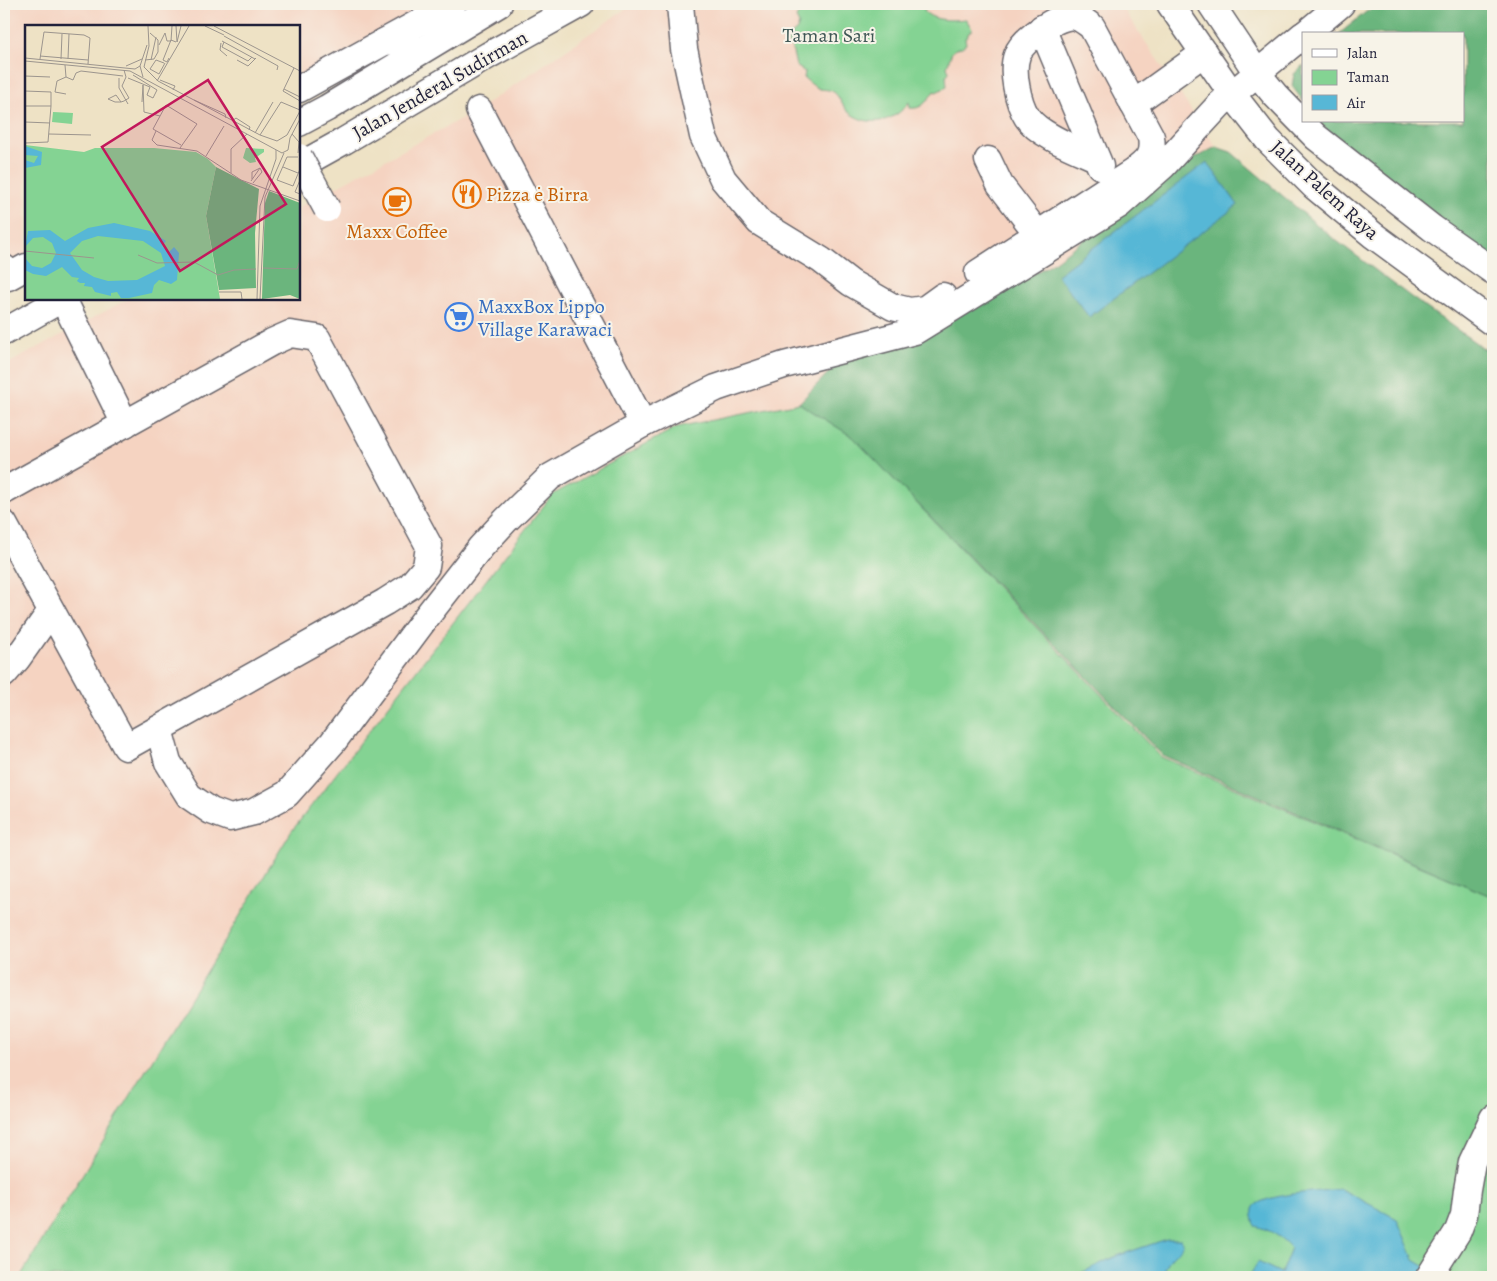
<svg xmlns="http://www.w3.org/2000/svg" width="1497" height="1281" font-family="Alegreya,serif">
	<rect width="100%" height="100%" fill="#f7f3e8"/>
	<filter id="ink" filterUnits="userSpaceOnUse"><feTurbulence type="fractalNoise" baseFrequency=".02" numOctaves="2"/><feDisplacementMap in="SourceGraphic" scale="10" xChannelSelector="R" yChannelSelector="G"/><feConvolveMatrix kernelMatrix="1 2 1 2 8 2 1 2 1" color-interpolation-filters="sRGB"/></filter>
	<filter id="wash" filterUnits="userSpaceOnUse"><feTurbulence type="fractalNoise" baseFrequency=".0096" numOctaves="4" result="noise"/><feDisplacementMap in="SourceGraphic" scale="20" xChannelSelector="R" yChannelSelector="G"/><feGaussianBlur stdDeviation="1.12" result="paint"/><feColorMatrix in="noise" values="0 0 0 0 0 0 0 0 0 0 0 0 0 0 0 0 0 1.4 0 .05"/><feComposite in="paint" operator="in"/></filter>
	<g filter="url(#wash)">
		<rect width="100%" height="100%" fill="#eee2c5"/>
		<!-- built -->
		<g fill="#f5d3c1">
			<path d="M4,4H467L299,102V26H26V260L4,273Z"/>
			<path d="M633,4H1120L1216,147L1187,162L1051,264L916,339L838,363L799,403L677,427L552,495L291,832L20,1277H4V366L128,299H299V207L479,109Z"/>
		</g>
		<!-- green -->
		<g fill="#84d393" stroke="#537a67">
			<path d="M813,4H927L924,11C934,22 953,20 966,19L972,29L965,38L966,44L962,47C950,48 951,57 947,66L949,72L946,76L947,87L936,92L934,91C928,100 922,110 910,108L909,102C896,121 871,128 851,114C843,109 841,99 835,93C830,89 826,90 820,89C814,87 809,82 804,78L805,72L796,66L792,48L788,44V38L797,30L799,24L796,18L800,12Z"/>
			<path d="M799,403L853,437L1161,757L1493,897V1277H20L291,832L552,495L677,427Z"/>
		</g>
		<!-- forest -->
		<g fill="#6bb57d" stroke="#466c5c">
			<path d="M1380,4H1493V261L1324,128L1319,121H1463V34H1339L1366,12Z"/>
			<path d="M1303,65V101L1292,86L1294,74Z"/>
			<path d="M1216,147L1231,152L1329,235L1411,297L1493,355V897L1162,755L853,437L799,403L838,363L916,339L1051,264L1187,162Z"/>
		</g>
		<!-- water -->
		<g fill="#57b7d6" stroke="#3c6c88">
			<path d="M1207,162L1238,205L1089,317L1057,275Z"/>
			<path d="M1341,1189L1397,1219L1414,1260L1442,1277H1249L1258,1262L1281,1273L1291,1248C1280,1236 1271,1230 1255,1226C1254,1220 1251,1212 1254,1207C1262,1194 1325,1191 1341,1189Z"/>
			<path d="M1167,1239H1181L1183,1242C1182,1250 1176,1252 1171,1258C1167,1264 1165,1270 1162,1277H1073L1114,1257Z"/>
		</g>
	</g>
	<g filter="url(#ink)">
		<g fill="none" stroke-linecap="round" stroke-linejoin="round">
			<defs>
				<g id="minor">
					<path d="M680,4L684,49L703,136L723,179L759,222L821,260L851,283L893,307L910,311L925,309L943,296"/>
					<path d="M1170,4L1232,94L1268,140L1314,186L1373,235L1493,323"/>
					<path d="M1211,4L1257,73L1275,95L1316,137L1432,228L1493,271"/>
					<path d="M1042,28L1100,166"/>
					<path d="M1305,34L1341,4"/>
					<path d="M384,42L453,4"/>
					<path d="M299,89L384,42L398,41L420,51"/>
					<path d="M1133,104L1204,53"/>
					<path d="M479,110L643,424"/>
					<path d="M299,123L327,108L499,4"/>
					<path d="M988,160L1000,185L1037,233"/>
					<path d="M299,166L344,141L489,55L581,4"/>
					<path d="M4,268L8,277L26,267"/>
					<path d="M978,273L1133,172C1147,161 1154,156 1151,137L1092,27C1087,23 1081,18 1075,17C1059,13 1022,40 1017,55C1011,71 1018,103 1027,117C1038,135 1078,150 1096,158"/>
					<path d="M63,299L125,424"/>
					<path d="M4,332L62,299"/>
					<path d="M4,491L272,342L290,334L317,338L429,546L426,567L410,586L385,602L126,747L4,524"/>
					<path d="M4,674L17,659L51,611"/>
					<path d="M159,729L168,762L189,796L211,811L230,818L254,812L287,794L333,742L424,620L481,547L506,520L550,477L643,424L716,388L784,365L915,331L1119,205L1163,166L1220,104L1303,35"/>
					<path d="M1429,1277L1458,1231L1464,1215L1467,1190L1472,1162L1493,1118"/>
				</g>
			</defs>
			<!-- minor casing -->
			<use href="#minor" stroke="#69656b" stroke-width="29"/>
			<!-- minor -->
			<use href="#minor" stroke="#fff" stroke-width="26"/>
			<defs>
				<path id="minor-bridge" d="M299,157L327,209"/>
			</defs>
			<!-- minor-bridge casing -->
			<use href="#minor-bridge" stroke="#69656b" stroke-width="29" stroke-linecap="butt"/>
			<!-- minor-bridge -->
			<use href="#minor-bridge" stroke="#fff" stroke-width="26"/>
		</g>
	</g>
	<!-- icons -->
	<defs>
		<symbol id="restaurant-ring" viewBox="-11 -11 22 22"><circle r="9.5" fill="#f7f3e8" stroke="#e8710a" stroke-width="1.5"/><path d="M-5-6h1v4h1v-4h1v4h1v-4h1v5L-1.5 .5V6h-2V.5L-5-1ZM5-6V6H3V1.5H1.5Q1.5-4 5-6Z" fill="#e8710a"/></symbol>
		<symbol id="cafe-ring" viewBox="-11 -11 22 22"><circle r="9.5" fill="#f7f3e8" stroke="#e8710a" stroke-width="1.5"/><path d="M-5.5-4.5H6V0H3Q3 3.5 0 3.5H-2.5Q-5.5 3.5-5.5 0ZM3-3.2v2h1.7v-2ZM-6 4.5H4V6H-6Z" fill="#e8710a"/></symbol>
		<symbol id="supermarket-ring" viewBox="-11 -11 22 22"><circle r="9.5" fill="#f7f3e8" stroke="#3f7fe0" stroke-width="1.5"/><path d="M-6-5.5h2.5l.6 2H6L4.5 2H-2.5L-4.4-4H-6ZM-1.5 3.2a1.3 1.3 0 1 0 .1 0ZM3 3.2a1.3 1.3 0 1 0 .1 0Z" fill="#3f7fe0"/></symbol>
	</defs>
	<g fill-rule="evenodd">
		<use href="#restaurant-ring" x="451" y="178" width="32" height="32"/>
		<use href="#cafe-ring" x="381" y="186" width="32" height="32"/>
		<use href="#supermarket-ring" x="443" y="301" width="32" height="32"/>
	</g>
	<g text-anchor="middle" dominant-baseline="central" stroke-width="4" stroke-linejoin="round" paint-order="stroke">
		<!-- park labels -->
		<g font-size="20" fill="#3f5755" stroke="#f7f3e8">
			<text x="829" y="35">Taman Sari</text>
		</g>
		<!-- street labels -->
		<g font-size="20" fill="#22223b" stroke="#f7f3e8">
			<text transform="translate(440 85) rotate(-30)">Jalan Jenderal Sudirman</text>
			<text transform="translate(1325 190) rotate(42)">Jalan Palem Raya</text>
		</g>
		<!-- food labels -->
		<g font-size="20" fill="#c56008" stroke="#f7f3e8" text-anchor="start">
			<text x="486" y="194">Pizza ė Birra</text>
			<text x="397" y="231" text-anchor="middle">Maxx Coffee</text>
		</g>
		<!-- shop labels -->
		<g font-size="20" fill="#366cbe" stroke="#f7f3e8" text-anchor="start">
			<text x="478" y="306">MaxxBox Lippo<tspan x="478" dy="23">Village Karawaci</tspan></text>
		</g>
	</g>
	<!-- overview -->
	<g transform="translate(25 25)">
		<rect width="275" height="275" fill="#eee2c5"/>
		<path d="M28,87L48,88L47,99L27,97ZM0,120L59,127L70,123H129L171,127L183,134L191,142L181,191L195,274H0ZM221,123L239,124V127L230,133L231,137L225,138L218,133Z" fill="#84d393"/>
		<path d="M191,142L234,164L230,208L231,263L194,265L181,191ZM244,166L275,178V274L265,270L237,274L240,178Z" fill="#6bb57d"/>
		<path d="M0,121L17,127L16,140L0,143V135L9,138L13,131L0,130ZM89,198L125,206L141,216L137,221L144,227L149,222L154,228L152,255L146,259L134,255L129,260L127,268L104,273H96L92,267L86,268V271L70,267L67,262L59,261L60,258H55L52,256L54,253L47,252L37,242L21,251L8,249L0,245V233L7,241L17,243L26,238L31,228L27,218L18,212L8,213L0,222L3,206L25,205L40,216L63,203ZM73,211L118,216L136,228L140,241L112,255L83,256L69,252L57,245L45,228L57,216Z" fill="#57b7d6" fill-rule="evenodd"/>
		<path fill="none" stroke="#9c958e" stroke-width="1" d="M123,1L124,21L119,42L133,56L235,110L252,116L262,110L275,86M151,1L152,17L156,1M180,1L199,10M189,1L275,46M199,11L253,41L252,45M197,16L230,34M199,17L197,22L223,36L227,32M196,18L195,25L202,31M134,20L140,8L142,16H146L147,1M15,31L63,35M0,33L110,44L115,41M144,33L142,37L138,35L146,15L151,17M15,34L19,7L59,10L65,13L63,39M36,34L37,9M43,34L44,9M120,35L129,34L133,27V15L125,8M126,35L131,12M212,35L223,41L231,33M0,36L105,46L257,128L263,125L265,113L275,94M139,38L131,35L125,44L134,49L140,38M40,40L41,52L32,56L30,67L41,69M101,41L117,34M269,43L258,66L275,76M0,51L25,52M41,52L48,55L51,48L56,46L98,51M118,52L115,41L122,20M94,53V63L103,79M103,53L125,62L122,70L128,73L132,65L108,50M135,55L150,61L148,65M132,56L164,1M259,64L275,72M0,66L26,67V81L23,117L0,118M169,75L200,89L201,93M96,77L91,70L83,74L90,77H96L99,76L104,73L97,61L101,52L99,45M117,77L118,60L119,87L135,91M256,77L275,85M0,81H26M207,96L211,93L225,102L224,105M0,97L25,98M131,106L127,115L132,120L172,126L216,155L275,176M230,108L248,77M24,109L66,110M267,109L274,117L273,128M235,110L256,77M155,123L172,99L141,80L128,104L156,120M181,131L199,101M273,132H262L252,155L268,161L275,144M258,142L273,148M206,148V124L222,109M227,154V147L235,143M275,155L270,167L275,169M226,156L235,143M228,158L237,147L235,143M0,226L69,233M113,230L132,238L169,237L193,250L209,245L231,244M238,243L272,244L275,235M194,267H216L217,274M232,274L235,181L251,134V125M235,274L240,172L259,128"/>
		<path fill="#c2185b" fill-opacity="0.15" stroke="#c2185b" stroke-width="2.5" d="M183,55L261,179L155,246L77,122Z"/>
		<rect width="275" height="275" fill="none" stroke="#22223b" stroke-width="2.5"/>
	</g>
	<!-- margin -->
	<rect width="1497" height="1281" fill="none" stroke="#f7f3e8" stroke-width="20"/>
	<!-- legend -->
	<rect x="1302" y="32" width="162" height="90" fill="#f7f3e8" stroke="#a29fa3"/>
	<rect x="1312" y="49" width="25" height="8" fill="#ffffff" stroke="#a29fa3"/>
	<text x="1347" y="58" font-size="15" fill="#22223b">Jalan</text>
	<rect x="1312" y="70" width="25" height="15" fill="#84d393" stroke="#a29fa3"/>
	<text x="1347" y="82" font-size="15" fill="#22223b">Taman</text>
	<rect x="1312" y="95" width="25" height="15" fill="#57b7d6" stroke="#a29fa3"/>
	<text x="1347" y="108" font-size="15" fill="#22223b">Air</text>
</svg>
